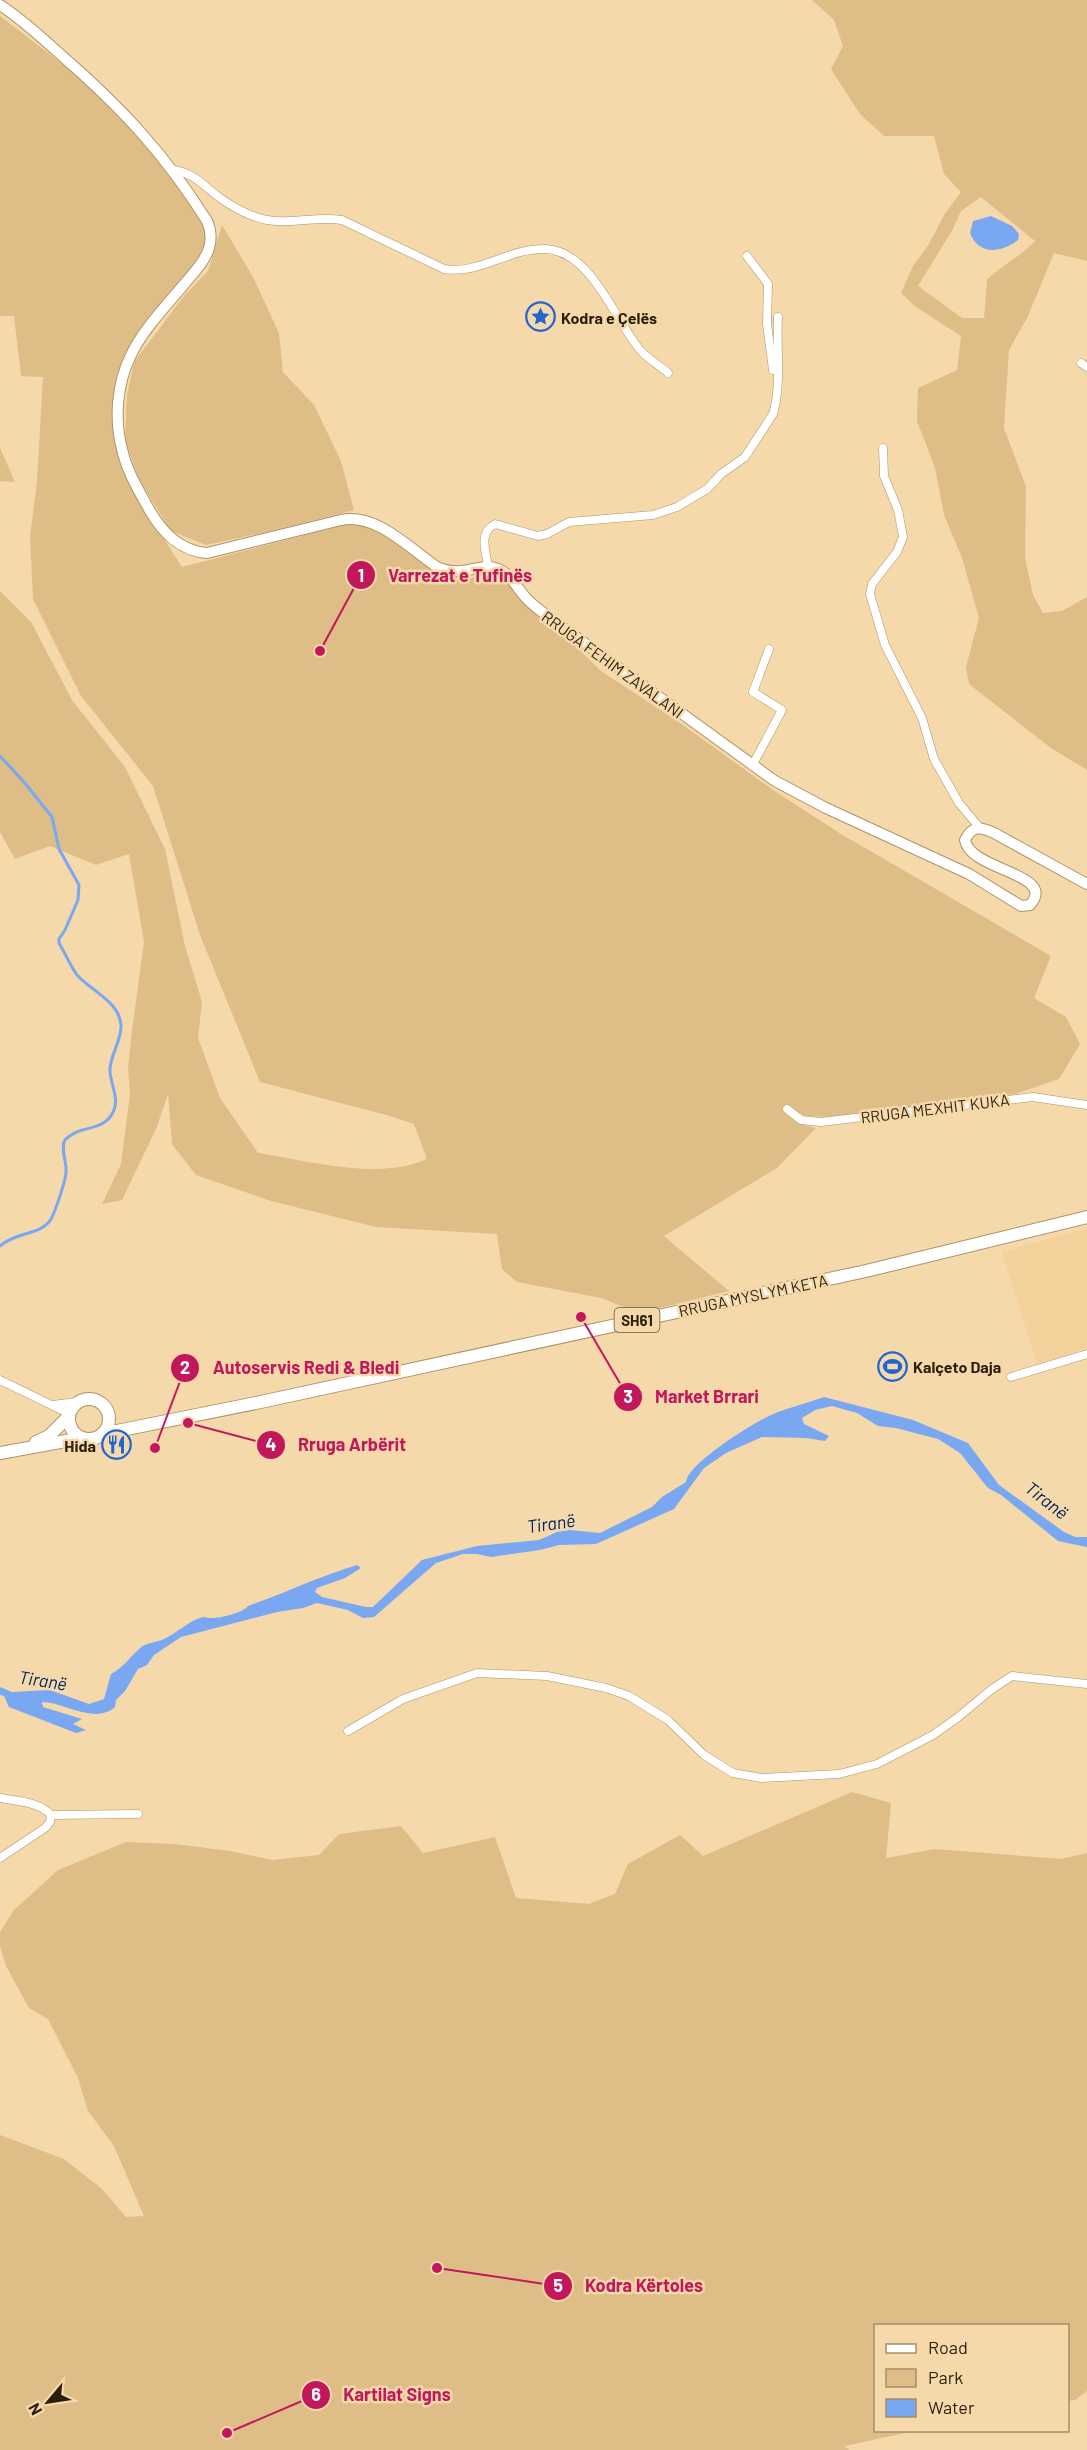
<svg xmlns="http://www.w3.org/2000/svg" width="1087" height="2450" font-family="Barlow,sans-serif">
	<rect width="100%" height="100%" fill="#f5d9aa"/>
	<!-- built -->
	<path fill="#f2d19b" d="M1087,1228V1348L1037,1364L1002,1252Z"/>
	<!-- green -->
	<g fill="#dfbd86" fill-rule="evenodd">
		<path d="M812,0H1087V261L1054,253L1028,316L1009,350L1004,428L1026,487L1025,558L1033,595L1043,613L1062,611L1087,597V770L1051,748L969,684L966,667L979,618L962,558L944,515L935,468L917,421L918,388L957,370L961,336L916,307L901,293L913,266L929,244L944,215L961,192L944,174L934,136H884L860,114L831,69L843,46L834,20ZM981,197L1035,241C1020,257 1002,265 987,280L984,318H962L918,286L953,229L961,211Z"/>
		<path d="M0,16C42,48 83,79 121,116C154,149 180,191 207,229V240L199,260L137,333L115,384L114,438L126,479L182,567L351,523L364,524L382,532L448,580L467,579L487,573H494L504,578L548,628L560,631L601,671L680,723L773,790L841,834L1051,956L1034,998L1066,1017L1080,1044L1059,1079L1015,1094L831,1117L805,1116L789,1107L785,1111C795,1120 802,1126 816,1128L777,1168L664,1236L729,1291L639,1313L601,1298L517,1282L502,1269L497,1234L376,1227L271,1201L196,1175L172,1144L168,1094L156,1129L122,1200L102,1204L121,1164L130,1094L128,1068L132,1031L144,942L129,854L96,865L50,846L15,859L0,832V591L31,622L72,700L125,767L165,849L185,946L202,1002L198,1038L220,1098L258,1153C310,1161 377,1181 427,1159L414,1124L390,1116L260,1082L200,935L153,786L81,696L33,599L30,537L37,481L43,377L21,376L14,316H0Z"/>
		<path d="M222,225L253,277L279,333L283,372L314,405L341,461L354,510L281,529L206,545L171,531L138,478L125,439L127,395L134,362L184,296L208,271Z"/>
		<path d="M0,448L15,482L0,481Z"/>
		<path d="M852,1792L891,1803L886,1858L935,1849L1061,1859L1087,1853V2391L1075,2400L1068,2401V2326H876V2430L914,2431L845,2446L849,2450H0V2135L64,2159L102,2189L126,2217L144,2216L114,2146L88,2111L78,2078L48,2019L29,2008L6,1966L0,1946V1932L14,1910L58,1870L126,1842L175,1844L230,1851L272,1860L319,1855L339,1834L401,1826L423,1853L495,1837L516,1898L589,1904L615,1894L628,1864L680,1835L703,1856Z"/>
	</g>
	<!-- water -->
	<g fill="#79a7f2">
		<path d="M991,216L1012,226L1019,234L1018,240C1001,253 979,256 970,233L973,221Z"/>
		<path d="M824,1397L913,1420L968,1443L999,1485L1064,1532L1075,1537H1087V1547L1058,1541L1001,1495L988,1488L960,1453L938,1439L896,1428L878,1426L857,1413L832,1406L815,1410L802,1418L804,1424L829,1436L825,1441L806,1438L762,1437L726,1453L704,1468L674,1509L596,1544L559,1545L540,1550L491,1557L477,1554H463L436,1563L374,1617L363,1618L348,1610L317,1603L303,1608L277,1612L181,1637L154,1655L147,1665L138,1669L125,1691L116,1700L115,1707C94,1725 64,1702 42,1702L43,1707L82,1719L73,1724L86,1730L76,1733L9,1707L4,1696L0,1695V1687L12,1692L50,1690L89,1704L104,1699L111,1674C123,1668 129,1658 139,1649C146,1642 156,1643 164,1639C177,1633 186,1623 200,1618C207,1616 202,1618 209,1618C218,1619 243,1613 248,1606C285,1593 320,1576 357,1565L361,1568L345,1578L317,1588L315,1592L322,1597L366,1607H373L422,1560L477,1546L539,1540L557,1532L570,1530L600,1533L652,1507L662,1497L686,1482C688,1464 746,1428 763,1419C781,1409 805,1404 824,1397Z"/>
	</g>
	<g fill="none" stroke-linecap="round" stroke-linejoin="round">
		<!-- stream -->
		<path stroke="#79a7f2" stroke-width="3" d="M0,756L24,782L52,817L59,849L79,885L78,900L65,930L59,939V943C65,953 70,965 77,975C91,991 119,1001 121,1025C122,1040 110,1055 110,1070C110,1085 121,1099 112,1114C102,1132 78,1125 65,1140C60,1147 67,1163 66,1172C66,1180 55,1212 51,1219C42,1235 15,1232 0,1246"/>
		<defs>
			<g id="street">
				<path d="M173,170C195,173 203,186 220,198C230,205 242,212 253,216C284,228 312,215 342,220L444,269C480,275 511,247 546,249C591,251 615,320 640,350C648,359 659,365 668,373"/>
				<path d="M747,256L768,284L767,324L773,370"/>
				<path d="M1081,363L1087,367"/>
				<path d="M883,448L884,476L898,510L903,537L897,552L872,584L870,594L885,645L922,718L934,759L959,803L979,827"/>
				<path d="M488,567C486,551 478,533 495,524L538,536L547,534L569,522L653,515L677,507L707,489L721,474L745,457L773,414C782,383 776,349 778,317"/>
				<path d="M752,766L782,710L753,692L769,649"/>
				<path d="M787,1109L801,1120L821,1122L1033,1097L1087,1105"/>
				<path d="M1011,1377L1087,1354"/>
				<path d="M0,1380L70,1414"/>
				<path d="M52,1405L78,1402"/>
				<path d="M348,1731L403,1699L477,1673L547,1676L606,1688L629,1696L668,1720L704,1755L733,1773L761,1778L839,1774L877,1764L933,1735L957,1718L992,1689L1012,1676L1087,1684"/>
				<path d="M0,1798C16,1801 40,1802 51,1815L138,1814"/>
				<path d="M0,1858L45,1828L50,1822L51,1815"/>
			</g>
			<path id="secondary" d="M0,5C22,19 42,38 61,55C121,107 165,154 207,221C211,230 212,238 209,248C205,261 195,271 186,282C167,305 144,328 131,355C117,383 114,419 122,449C127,472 139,491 150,511C163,533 180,551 207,553L341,520C377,513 409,548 437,567C465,579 479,561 498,569C511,574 518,590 528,600C534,606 540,610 546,615L775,781L826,808L969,874L1021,906L1030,905C1058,873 970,871 965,840C972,825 981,827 994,833L1087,884"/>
			<g id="primary">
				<circle cx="89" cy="1419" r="20"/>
				<path d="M102,1434L256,1403L866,1271L1087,1217"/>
				<path d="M36,1442L49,1436L69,1416"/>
				<path d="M0,1453L82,1438"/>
			</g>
		</defs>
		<!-- street casing -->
		<use href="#street" stroke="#ae9366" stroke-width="9"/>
		<!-- secondary casing -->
		<use href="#secondary" stroke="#ae9366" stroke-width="12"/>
		<!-- primary casing -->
		<use href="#primary" stroke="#ae9366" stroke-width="14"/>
		<!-- street -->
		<use href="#street" stroke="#fff" stroke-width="8"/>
		<!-- secondary -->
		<use href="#secondary" stroke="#fff" stroke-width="10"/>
		<!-- primary -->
		<use href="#primary" stroke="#fff" stroke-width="12"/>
	</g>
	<!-- icons -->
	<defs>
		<symbol id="sight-ring" viewBox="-11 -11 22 22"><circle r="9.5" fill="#f5d9aa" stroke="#2265d1" stroke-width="1.5"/><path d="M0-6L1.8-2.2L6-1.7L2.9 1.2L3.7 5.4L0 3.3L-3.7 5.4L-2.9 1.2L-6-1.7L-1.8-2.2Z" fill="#2265d1"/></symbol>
		<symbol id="stadium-ring" viewBox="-11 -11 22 22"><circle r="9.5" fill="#f5d9aa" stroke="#2265d1" stroke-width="1.5"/><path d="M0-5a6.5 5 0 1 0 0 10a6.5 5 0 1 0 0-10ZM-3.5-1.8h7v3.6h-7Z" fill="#2265d1"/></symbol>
		<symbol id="restaurant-ring" viewBox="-11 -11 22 22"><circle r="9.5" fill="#f5d9aa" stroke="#2265d1" stroke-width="1.5"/><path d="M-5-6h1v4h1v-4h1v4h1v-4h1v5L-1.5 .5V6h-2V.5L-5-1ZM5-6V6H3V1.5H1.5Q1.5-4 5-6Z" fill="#2265d1"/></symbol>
	</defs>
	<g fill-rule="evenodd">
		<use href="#sight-ring" x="524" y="300" width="33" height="33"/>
		<use href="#stadium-ring" x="876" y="1350" width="33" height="33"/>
		<use href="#restaurant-ring" x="100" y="1428" width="33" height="33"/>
	</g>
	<g text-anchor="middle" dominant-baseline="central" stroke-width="5" stroke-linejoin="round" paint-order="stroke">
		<!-- shield labels -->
		<rect fill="#f5d9aa" stroke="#67573c" stroke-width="1.5" x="614.5" y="1308" width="45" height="24" rx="4.5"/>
		<g font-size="15" font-weight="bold" fill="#2a1f0d">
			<text x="637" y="1320">SH61</text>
		</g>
		<!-- poi labels -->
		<g font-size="16" font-weight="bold" fill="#2a1f0d" stroke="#f5d9aa" text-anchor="start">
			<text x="561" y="317">Kodra e Çelës</text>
			<text x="913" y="1366">Kalçeto Daja</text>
			<text x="96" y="1445" text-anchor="end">Hida</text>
		</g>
		<!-- street labels -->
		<g font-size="16" fill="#2a1f0d" stroke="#f5d9aa">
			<text transform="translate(613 664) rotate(36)">RRUGA FEHIM ZAVALANI</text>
			<text transform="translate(935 1108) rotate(-7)">RRUGA MEXHIT KUKA</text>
			<text transform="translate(753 1295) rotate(-12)">RRUGA MYSLYM KETA</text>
		</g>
		<!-- water labels -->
		<g font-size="18" font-style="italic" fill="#002464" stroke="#f5d9aa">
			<text transform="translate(1047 1500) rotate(38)">Tiranë</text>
			<text transform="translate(551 1523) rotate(-8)">Tiranë</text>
			<text transform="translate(43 1680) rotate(9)">Tiranë</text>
		</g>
	</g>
	<!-- callouts -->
	<path fill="none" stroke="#c2185b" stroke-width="2" d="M320 651L361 575M155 1448L185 1368M581 1317L628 1397M188 1423L271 1445M437 2268L558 2286M227 2433L316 2395"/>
	<g fill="#c2185b" stroke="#f5d9aa" stroke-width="2">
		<circle cx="320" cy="651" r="6"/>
		<circle cx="155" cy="1448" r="6"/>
		<circle cx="581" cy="1317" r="6"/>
		<circle cx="188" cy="1423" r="6"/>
		<circle cx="437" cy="2268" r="6"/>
		<circle cx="227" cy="2433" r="6"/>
		<circle cx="361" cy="575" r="15"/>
		<circle cx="185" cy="1368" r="15"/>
		<circle cx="628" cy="1397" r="15"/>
		<circle cx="271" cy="1445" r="15"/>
		<circle cx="558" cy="2286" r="15"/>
		<circle cx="316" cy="2395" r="15"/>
	</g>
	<g font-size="18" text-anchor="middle" font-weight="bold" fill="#fff">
		<text x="361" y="582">1</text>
		<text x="185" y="1374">2</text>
		<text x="628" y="1403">3</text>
		<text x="271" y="1451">4</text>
		<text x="558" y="2292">5</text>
		<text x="316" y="2401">6</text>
	</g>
	<g font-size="18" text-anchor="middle" font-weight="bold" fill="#c2185b" stroke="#f5d9aa" stroke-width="5" stroke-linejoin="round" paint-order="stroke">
		<text x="460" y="582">Varrezat e Tufinës</text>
		<text x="306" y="1374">Autoservis Redi &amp; Bledi</text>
		<text x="707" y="1403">Market Brrari</text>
		<text x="352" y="1451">Rruga Arbërit</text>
		<text x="644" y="2292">Kodra Kërtoles</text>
		<text x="397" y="2401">Kartilat Signs</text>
	</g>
	<!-- legend -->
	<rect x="874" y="2324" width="195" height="108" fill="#f5d9aa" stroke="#a48f6b" stroke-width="1.5"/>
	<rect x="886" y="2344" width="30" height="9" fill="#ffffff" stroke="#a48f6b" stroke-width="1.5"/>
	<text x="928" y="2354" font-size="18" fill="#2a1f0d">Road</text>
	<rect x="886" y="2369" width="30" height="18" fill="#dfbd86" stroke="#a48f6b" stroke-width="1.5"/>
	<text x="928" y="2384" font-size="18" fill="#2a1f0d">Park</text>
	<rect x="886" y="2399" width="30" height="18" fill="#79a7f2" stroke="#a48f6b" stroke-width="1.5"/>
	<text x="928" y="2414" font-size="18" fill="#2a1f0d">Water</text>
	<!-- north arrow -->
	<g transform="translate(48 2402) rotate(241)" stroke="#f5d9aa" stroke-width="4.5" paint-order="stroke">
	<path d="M0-4.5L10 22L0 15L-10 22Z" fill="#2a1f0d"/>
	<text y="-9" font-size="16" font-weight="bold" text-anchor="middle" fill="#2a1f0d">N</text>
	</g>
</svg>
